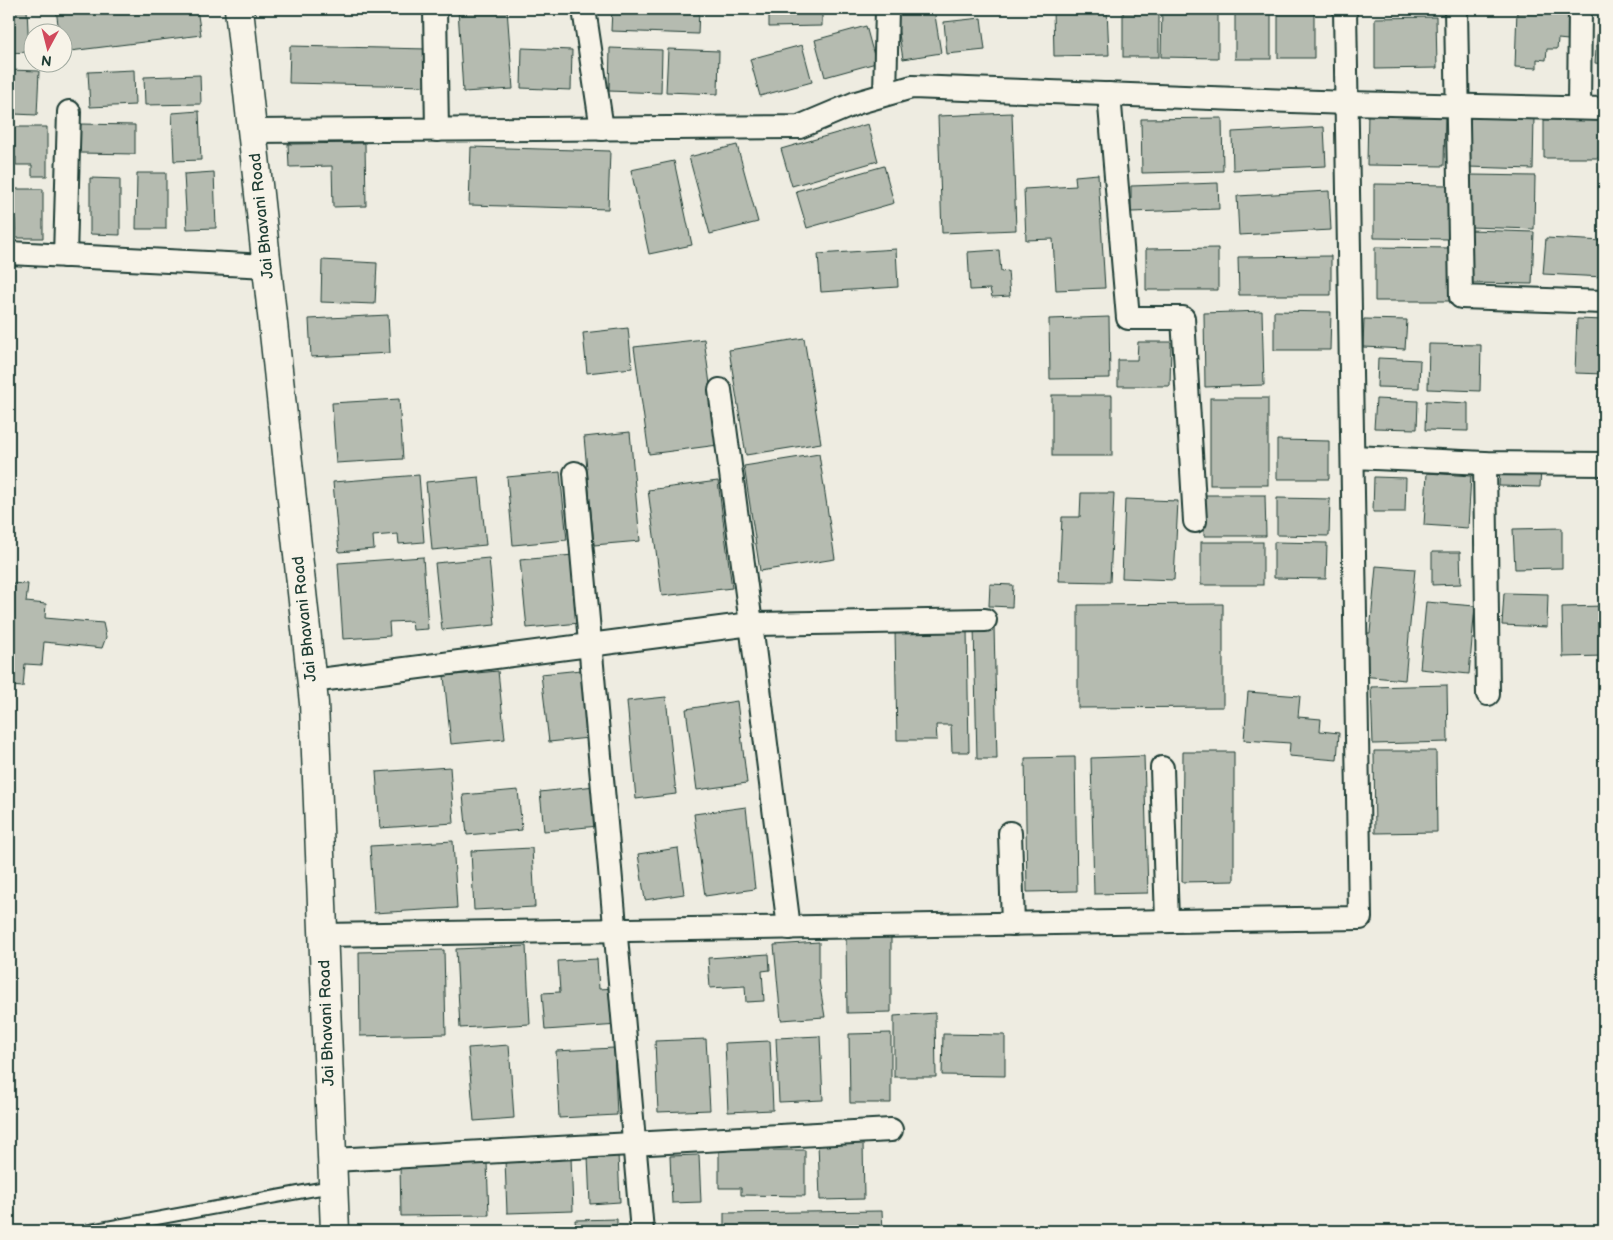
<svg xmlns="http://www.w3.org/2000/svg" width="1613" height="1240" font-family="'Balsamiq Sans',sans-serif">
	<rect width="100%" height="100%" fill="#eeece1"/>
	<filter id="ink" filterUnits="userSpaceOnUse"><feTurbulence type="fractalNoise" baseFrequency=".02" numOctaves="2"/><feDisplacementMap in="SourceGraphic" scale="10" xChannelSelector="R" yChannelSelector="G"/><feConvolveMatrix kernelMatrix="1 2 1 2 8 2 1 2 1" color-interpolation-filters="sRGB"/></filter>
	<g filter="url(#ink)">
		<!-- building -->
		<g fill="#b5bbb0" stroke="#1f3d34">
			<path d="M9,9H27L29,52L9,53Z"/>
			<path d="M56,9H197L201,35L62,52V32H59Z"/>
			<path d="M458,9H507L513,89L463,92Z"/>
			<path d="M612,9H699L698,34L611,31Z"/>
			<path d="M769,9H822V26L769,27Z"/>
			<path d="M895,9H934L941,53L903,59Z"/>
			<path d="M1053,9H1107L1109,55L1054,56Z"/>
			<rect x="1123" y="9" width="36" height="48"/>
			<path d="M1162,9H1218V58L1161,57Z"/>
			<rect x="1235" y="9" width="36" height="50"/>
			<rect x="1278" y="9" width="36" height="49"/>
			<path d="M1517,9L1569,10L1568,40L1558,39L1557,49H1547L1546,60L1537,59V68L1515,67Z"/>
			<path d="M1599,9H1604V64L1595,63Z"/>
			<path d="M1436,17L1437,68L1375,69V18Z"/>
			<path d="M981,18L985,50L947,54L944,22Z"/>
			<path d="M866,26L876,63L825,77L815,40Z"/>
			<path d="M802,45L812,82L760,96L750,59Z"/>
			<path d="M290,46L428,49L427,86L289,83Z"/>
			<path d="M522,48L572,50L571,90L521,88Z"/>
			<path d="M610,48L662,50L661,93L609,91Z"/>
			<path d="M668,49L719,51L718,94L666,92Z"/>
			<path d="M9,70L39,71L37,115L14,114V101H9Z"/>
			<path d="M134,70L135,105L90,107L88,72Z"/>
			<path d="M200,75L201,104L145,105L144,77Z"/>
			<path d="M199,111L201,160L174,161L172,113Z"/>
			<path d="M1368,111L1445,112L1444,166L1367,165Z"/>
			<path d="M1012,113L1016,230L942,233L938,116Z"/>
			<path d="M1470,115L1534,117L1533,169L1468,167Z"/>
			<path d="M1544,115L1604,116V158H1544Z"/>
			<path d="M1222,118L1223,171L1142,173L1141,119Z"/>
			<path d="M80,124L135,125V154L80,153Z"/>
			<path d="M868,124L878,161L792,186L781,149Z"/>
			<path d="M9,127H47V176H32V165H16V157H9Z"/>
			<path d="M1324,127L1326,166L1233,170L1232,132Z"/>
			<path d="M365,143L366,206L333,207L332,166L289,167L288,144Z"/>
			<path d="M737,145L758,222L710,234L689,157Z"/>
			<path d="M471,147L610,151L608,209L469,205Z"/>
			<path d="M674,161L692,245L649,254L631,170Z"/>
			<path d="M884,166L894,203L807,228L796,191Z"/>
			<path d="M214,172L216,228L187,229L184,174Z"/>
			<path d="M137,173H166V229H136Z"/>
			<path d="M1098,174L1105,288L1056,290L1053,239L1026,240L1024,189L1076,186L1075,176Z"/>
			<path d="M1471,175L1535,176L1534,229L1469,227Z"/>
			<path d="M90,178L120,179V235L90,234Z"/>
			<path d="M1218,183L1219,209L1131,212V186Z"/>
			<path d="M1374,184L1451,185L1450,239L1374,238Z"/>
			<path d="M9,189H43V238H16L15,219H9Z"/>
			<path d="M1329,191L1331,230L1239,235L1237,196Z"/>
			<path d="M1470,230L1534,232L1532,284L1468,283Z"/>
			<path d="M1546,238L1604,241V277L1543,274Z"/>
			<path d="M1375,247L1452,248V301H1375Z"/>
			<path d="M1218,248V290H1146V249Z"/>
			<path d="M896,249L898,287L821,292L818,254Z"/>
			<path d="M999,250L1001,272L1008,271L1010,296L992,297L990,289L970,290L968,252Z"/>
			<path d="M1331,256V295H1239L1238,257Z"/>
			<path d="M322,260L377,263L375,304L321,302Z"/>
			<path d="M1262,311L1264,385L1205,387L1204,313Z"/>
			<path d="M1274,311L1331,312L1330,350H1274Z"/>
			<path d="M388,315L390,353L311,357L309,319Z"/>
			<path d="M1109,317L1110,378L1050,379L1049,319Z"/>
			<path d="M1364,319L1407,320L1405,349L1363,347Z"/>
			<path d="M1577,319L1604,320V374L1575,373Z"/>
			<path d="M628,328L632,368L587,373L583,333Z"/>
			<path d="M804,338L821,443L746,455L729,350Z"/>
			<path d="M704,339L718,445L649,454L634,347Z"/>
			<path d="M1138,342H1171L1170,386H1118V360H1137Z"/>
			<path d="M1429,344L1481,345L1480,391L1428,389Z"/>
			<path d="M1378,358L1420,360L1419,388L1377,387Z"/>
			<rect x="1052" y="395" width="60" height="61"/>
			<rect x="1210" y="398" width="58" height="87"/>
			<path d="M399,399L403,459L336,463L332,403Z"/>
			<path d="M1376,399L1418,401L1417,429L1374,428Z"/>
			<path d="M1426,401L1468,403V431L1425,430Z"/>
			<path d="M630,432L640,541L594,545L584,437Z"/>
			<path d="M1277,440L1329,441V479H1277Z"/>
			<path d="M819,454L835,559L760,571L744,466Z"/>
			<path d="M1500,467L1541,468L1540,487L1499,486Z"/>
			<path d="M560,472L567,540L513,545L507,477Z"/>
			<path d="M1427,473L1471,476L1468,528L1424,525Z"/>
			<path d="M419,475L424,542L399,544L398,534L373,536L374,549L339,552L333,482Z"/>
			<path d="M479,477L486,545L432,550L426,482Z"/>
			<path d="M1374,477L1406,478L1405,512H1373Z"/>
			<path d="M718,481L732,588L662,596L648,490Z"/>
			<path d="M1081,493H1114L1110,582L1059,581L1062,517H1080Z"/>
			<path d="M1204,495H1265L1266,536H1204Z"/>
			<path d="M1277,498L1330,499L1329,536L1277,535Z"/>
			<path d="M1125,499L1178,501L1174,580L1122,578Z"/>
			<path d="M1562,528V568L1515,569L1513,529Z"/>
			<rect x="1201" y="542" width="62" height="43"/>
			<path d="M1274,542L1327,543L1326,579L1274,578Z"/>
			<path d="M1432,552H1460L1461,584L1432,585Z"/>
			<path d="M573,555L580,623L527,628L520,560Z"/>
			<path d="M423,557L428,629L413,630L412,621L389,622L390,636L343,639L338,563Z"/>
			<path d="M489,558L495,625L442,630L435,563Z"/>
			<path d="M1376,566L1415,569L1405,680L1361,676L1365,633H1370Z"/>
			<path d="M9,583L28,584L26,602L46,604L45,618L103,623L106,637L102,648L44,642L42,665L25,664L23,687L9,686Z"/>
			<path d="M990,584L1013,585L1012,607L989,606Z"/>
			<path d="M1504,593L1548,594L1547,627L1502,625Z"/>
			<path d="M1426,602L1475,606L1469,674L1420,669Z"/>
			<path d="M1223,604V707L1078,708V605Z"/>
			<path d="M1604,606V656L1563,657L1562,607Z"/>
			<path d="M974,626H994L997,759H977Z"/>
			<path d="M967,629L969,752H952L951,725H936L937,740H897L895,630Z"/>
			<path d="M581,670L589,738L549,742L541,674Z"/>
			<path d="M498,671L505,739L451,744L444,676Z"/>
			<path d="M1447,685L1448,742L1373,744L1371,687Z"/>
			<path d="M1248,692L1300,696L1298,717L1321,719L1320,731L1339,733L1337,760L1289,756L1290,743L1244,740Z"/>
			<path d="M666,697L676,794L636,799L627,701Z"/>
			<path d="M737,701L747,783L697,790L686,709Z"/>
			<path d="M1374,751H1436L1437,832L1375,833Z"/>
			<path d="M1183,752H1234V881L1182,882Z"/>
			<path d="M1144,756L1148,893L1094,894L1091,758Z"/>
			<path d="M1075,757L1077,891L1027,892L1025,758Z"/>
			<path d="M450,767L454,823L380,828L376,772Z"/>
			<path d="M595,786L599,826L544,831L540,792Z"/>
			<path d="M518,790L522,830L467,835L463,795Z"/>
			<path d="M746,807L755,889L705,896L694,814Z"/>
			<path d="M453,841L457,908L374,913L370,846Z"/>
			<path d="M532,848L535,907L474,910L471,851Z"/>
			<path d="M678,848L684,894L645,900L638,854Z"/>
			<path d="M891,936V1012L847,1013L846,937Z"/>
			<path d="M819,942V981L825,1017L781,1020L774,945Z"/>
			<path d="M526,946L530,1024L460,1028L456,949Z"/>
			<path d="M444,950L446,1034L360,1036L359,952Z"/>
			<path d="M769,954L770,970L762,971L764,1001L746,1002L745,986L710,988L708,958Z"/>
			<path d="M597,959L599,989L616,988L619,1025L545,1030L542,993L560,992L558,961Z"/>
			<path d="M935,1013L936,1077H894V1016Z"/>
			<path d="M891,1033V1103H850L849,1034Z"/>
			<path d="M943,1034L1005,1035V1076L942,1075Z"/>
			<path d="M820,1036L823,1100L779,1102L776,1038Z"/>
			<path d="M706,1039L710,1110L658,1112L655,1041Z"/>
			<path d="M770,1041L773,1110L728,1112L725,1043Z"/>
			<path d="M509,1045L514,1118L474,1121L468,1048Z"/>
			<path d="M614,1048L617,1115L559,1118L556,1051Z"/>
			<path d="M863,1142L864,1199L820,1200L818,1143Z"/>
			<path d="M719,1150H805V1196L741,1195V1188H719Z"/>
			<path d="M618,1154L620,1202L590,1204L588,1156Z"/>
			<path d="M699,1155L701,1202L672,1203L670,1156Z"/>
			<path d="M571,1157L573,1211L507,1213L505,1160Z"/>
			<path d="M487,1163L489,1215L401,1216L400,1165Z"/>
			<path d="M882,1211L883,1231H724V1213Z"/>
			<path d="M617,1219V1231H576L575,1220Z"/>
		</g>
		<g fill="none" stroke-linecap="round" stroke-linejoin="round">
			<defs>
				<path id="service" d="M88,1231L334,1186"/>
				<g id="minor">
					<path d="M435,9L437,130"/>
					<path d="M584,9L602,129"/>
					<path d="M1456,9L1461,297L1604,302"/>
					<path d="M885,94L887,9"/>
					<path d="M1109,94L1128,318H1183L1195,521"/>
					<path d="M1579,108L1580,9"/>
					<path d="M252,131L799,127L856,103L912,87L1347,103L1604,109"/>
					<path d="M9,253L267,266"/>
					<path d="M65,256L69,112"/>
					<path d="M720,390L751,624L985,620"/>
					<path d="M1353,457L1485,463L1604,464"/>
					<path d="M1485,463L1488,694"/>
					<path d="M575,473L642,1231"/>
					<path d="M312,681L751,624L789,928"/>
					<path d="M1162,768L1167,921"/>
					<path d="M1010,833L1013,924"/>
					<path d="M324,935L1360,918L1345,9"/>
					<path d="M333,1160L891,1130"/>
				</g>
				<path id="tertiary" d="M239,9L314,703L335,1231"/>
			</defs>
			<!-- service casing -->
			<use href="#service" stroke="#1f3d34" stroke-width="15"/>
			<!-- minor casing -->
			<use href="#minor" stroke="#1f3d34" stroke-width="26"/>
			<!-- tertiary casing -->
			<use href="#tertiary" stroke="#1f3d34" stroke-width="31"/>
			<!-- service -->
			<use href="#service" stroke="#f7f3e8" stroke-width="11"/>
			<!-- minor -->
			<use href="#minor" stroke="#f7f3e8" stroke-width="22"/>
			<!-- tertiary -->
			<use href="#tertiary" stroke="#f7f3e8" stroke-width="28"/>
		</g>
	</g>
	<g text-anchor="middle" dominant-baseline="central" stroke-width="5" stroke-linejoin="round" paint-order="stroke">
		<!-- street labels -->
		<g font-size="16" fill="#1f3d34" stroke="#f7f3e8">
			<text transform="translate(262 216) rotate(-96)">Jai Bhavani Road</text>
			<text transform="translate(305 619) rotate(-96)">Jai Bhavani Road</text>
			<text transform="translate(327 1023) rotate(-92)">Jai Bhavani Road</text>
		</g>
	</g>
	<!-- margin -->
	<rect width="1613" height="1240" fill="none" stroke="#f7f3e8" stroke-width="30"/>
	<rect x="15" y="15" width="1583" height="1210" fill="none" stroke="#1f3d34" stroke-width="2" filter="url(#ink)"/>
	<!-- north arrow -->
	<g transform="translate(48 48) rotate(187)"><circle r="24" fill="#f7f3e8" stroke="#a1aaa0"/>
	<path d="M0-4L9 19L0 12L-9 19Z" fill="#d1495b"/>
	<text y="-8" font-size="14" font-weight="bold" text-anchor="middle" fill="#1f3d34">N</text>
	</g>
</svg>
